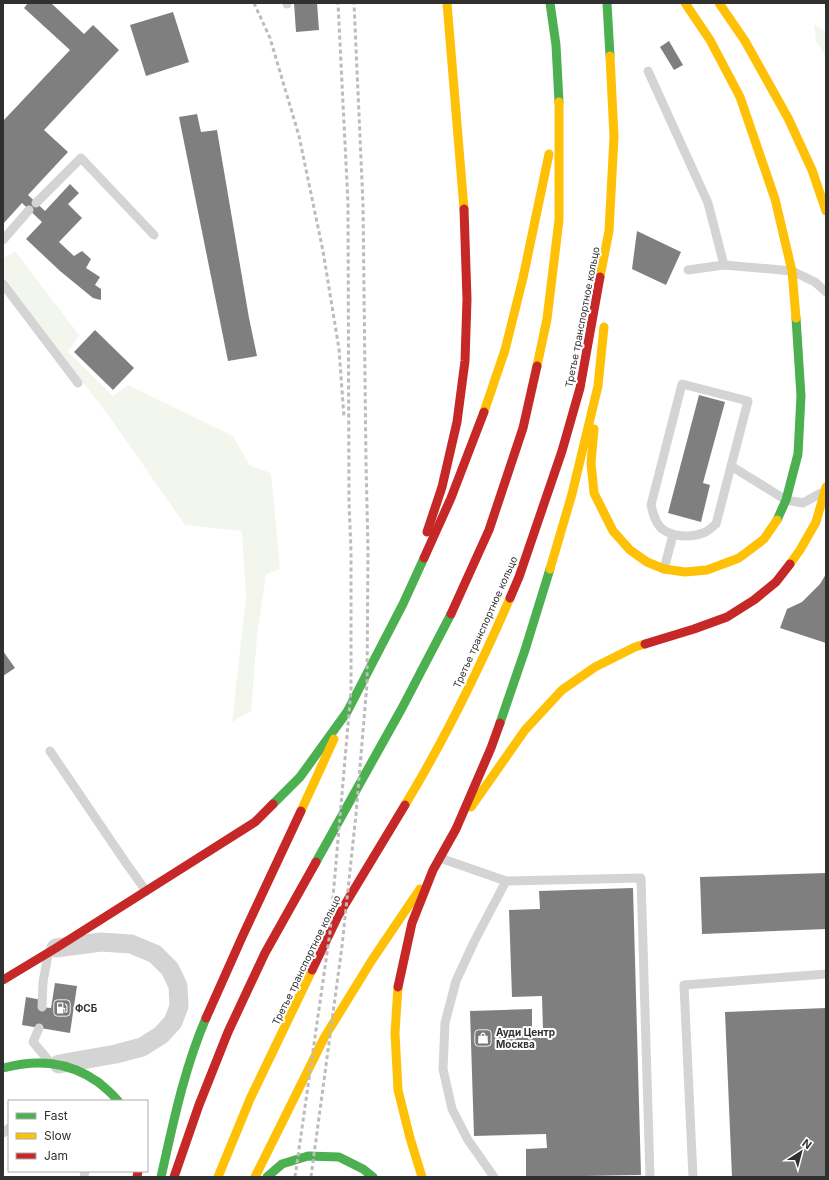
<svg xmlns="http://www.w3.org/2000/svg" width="829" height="1180" font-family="Inter,sans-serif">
	<rect width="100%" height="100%" fill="#fff"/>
	<!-- green -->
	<g fill="#f3f6ec">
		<path d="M814,25L826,32V57L816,41Z"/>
		<path d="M15,251L79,335L68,352L113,396L128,385L233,436L250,466L271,473L280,569L266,574L257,636L251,711L232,722L246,597L242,531L185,525L111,419L3,277V259Z"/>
	</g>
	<!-- building -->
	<g fill="#7f7f7f">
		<path d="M28,3H51L84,34L93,25L119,50L44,130L68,152L28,195L45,211L70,184L79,193L68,204L82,218L59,242L74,256L82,251L91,259L86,268L100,277L95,285L101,289V300L93,298L60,271L26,239L42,222L22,203L3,224V121L70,50L24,8Z"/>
		<path d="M294,3H317L319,30L296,32Z"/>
		<path d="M173,12L189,62L146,76L130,25Z"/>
		<path d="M669,41L683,65L674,70L660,47Z"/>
		<path d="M197,114L201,132L217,130L249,318L257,356L228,361L179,117Z"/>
		<path d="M637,231L681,252L666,285L632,269Z"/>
		<path d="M95,330L134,368L113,390L74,352Z"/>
		<path d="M699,395L725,402L703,483L710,485L701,522L668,513Z"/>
		<path d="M826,574V643L780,628L787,609L802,602L820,584Z"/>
		<path d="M3,651L15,668L3,676Z"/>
		<path d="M826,873V929L702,934L700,877Z"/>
		<path d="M633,888L641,1175L526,1177V1149L547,1148L546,1134L474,1136L470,1011L532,1009V1030H543L542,996L512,997L509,910L540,909L539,891Z"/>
		<path d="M55,983L77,986L70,1033L22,1025L26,997L42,1000L40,1007L51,1008Z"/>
		<path d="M826,1008V1177H732L725,1012Z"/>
	</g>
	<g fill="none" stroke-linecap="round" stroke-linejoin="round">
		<!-- lane -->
		<g stroke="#d4d4d4" stroke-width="9">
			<path d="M287,3V4"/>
			<path d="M648,71L708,203L724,265L688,270"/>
			<path d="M36,203L81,158L154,235"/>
			<path d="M3,240L29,210"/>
			<path d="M724,265L792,271L815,282L826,292"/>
			<path d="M3,284L78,383"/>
			<path d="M682,384L748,401L716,524C712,527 708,532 703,533C690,538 672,537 661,528C655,522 653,513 651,505Z"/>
			<path d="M731,466L786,500L803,503L821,493"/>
			<path d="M664,569L673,535"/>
			<path d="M50,751L126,863L146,891"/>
			<path d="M440,858L506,881L474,942L456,981L445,1023L443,1069L452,1109L468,1140L494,1177"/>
			<path d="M506,881L641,878L650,1177"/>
			<path d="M42,1007L43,982L48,955"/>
			<path d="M39,1028L33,1042L49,1061"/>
			<path d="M3,1133L9,1128"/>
			<path d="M84,1177L85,1171"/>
			<path d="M693,1177L684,985L826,974"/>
		</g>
		<!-- street -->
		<path stroke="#d4d4d4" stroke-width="19" d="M56,948L101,942L131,944L155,954L170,969L178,986L179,1006L173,1022L161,1035L142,1047L116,1054L59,1064"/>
		<!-- fast -->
		<g stroke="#4caf50" stroke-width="9">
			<path d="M550,3L556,45L559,102"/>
			<path d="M607,3L610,56"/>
			<path d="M777,520L786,500L798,454L801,396L796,318"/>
			<path d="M500,723L525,650L550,569"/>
			<path d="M273,804L300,777L347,712L403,604L424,558"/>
			<path d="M316,862L402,708L451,614"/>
			<path d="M3,1068C37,1059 68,1061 98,1082C105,1088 112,1093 118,1101"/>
			<path d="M161,1177C173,1124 184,1069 206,1018"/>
			<path d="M267,1177L282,1164L308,1156L339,1157L363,1169L373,1177"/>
		</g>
		<!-- slow -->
		<g stroke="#ffc107" stroke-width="9">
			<path d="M447,3L464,209"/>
			<path d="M685,3L710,40L740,97L775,199L792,271L796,318"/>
			<path d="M719,3L745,41L788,118L812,170L826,211"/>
			<path d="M600,277L609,231L614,137L610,56"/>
			<path d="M537,366L547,319L559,220V102"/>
			<path d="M484,412L505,350L523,278L549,154"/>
			<path d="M594,429L591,463L594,493L613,531L630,550L647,562L664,569L685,572L707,570L739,558L764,539L777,520"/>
			<path d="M790,564L800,550L816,522L826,487"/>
			<path d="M550,569L572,494L598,386L604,327"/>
			<path d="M405,805C445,739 479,669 510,598"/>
			<path d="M471,807L525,730L562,690L595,667L635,647L645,644"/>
			<path d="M301,811L334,739"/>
			<path d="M398,987L395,1033L398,1090L410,1138L422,1177"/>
			<path d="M218,1177L250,1099L312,970"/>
			<path d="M255,1177L324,1038L372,960L420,889"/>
		</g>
		<!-- jam -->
		<g stroke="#c62828" stroke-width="9">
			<path d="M427,532L442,487L457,422L465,361L467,299L464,209"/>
			<path d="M424,558L451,498L484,412"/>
			<path d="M510,598L519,577L562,451L580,388L600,277"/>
			<path d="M451,614L489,530L523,428L537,366"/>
			<path d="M645,644L694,629L727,617L754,600L776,582L790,564"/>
			<path d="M312,970L338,916L405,805"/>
			<path d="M3,980L56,948L255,822L273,804"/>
			<path d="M398,987L412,923L433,870L456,829L491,748L500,723"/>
			<path d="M206,1018L243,935L301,811"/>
			<path d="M137,1177L138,1171"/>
			<path d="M174,1177L199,1105L228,1032L265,953L316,862"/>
		</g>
		<!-- rail -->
		<g stroke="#bcbcbc" stroke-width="3" stroke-dasharray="4 3" stroke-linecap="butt">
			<path d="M254,3L270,38L299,136L323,251L339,349L344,418"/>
			<path d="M295,1177L330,932L351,690V551L349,502L348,203L338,3"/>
			<path d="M311,1177L342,946L356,814L367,684L368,550L366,463L363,204L354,3"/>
		</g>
	</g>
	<!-- icons -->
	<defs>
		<symbol id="fuel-square" viewBox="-11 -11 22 22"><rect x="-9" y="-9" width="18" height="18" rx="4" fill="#787878" stroke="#fff"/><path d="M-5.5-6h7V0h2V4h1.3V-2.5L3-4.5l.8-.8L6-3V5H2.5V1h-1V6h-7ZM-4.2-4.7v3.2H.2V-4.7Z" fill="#fff"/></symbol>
		<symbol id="shop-square" viewBox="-11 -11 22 22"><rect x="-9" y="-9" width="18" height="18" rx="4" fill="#787878" stroke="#fff"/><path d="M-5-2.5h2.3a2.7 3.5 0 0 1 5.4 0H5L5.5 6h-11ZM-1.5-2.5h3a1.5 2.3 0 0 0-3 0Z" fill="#fff"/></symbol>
	</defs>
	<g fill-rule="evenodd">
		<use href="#fuel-square" x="52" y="998" width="20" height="20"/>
		<use href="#shop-square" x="473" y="1028" width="20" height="20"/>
	</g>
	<g text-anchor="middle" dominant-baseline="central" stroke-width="4" stroke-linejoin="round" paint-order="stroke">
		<!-- street labels -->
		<g font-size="10" fill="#303030" stroke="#fff">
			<text transform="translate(582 317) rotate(-79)">Третье транспортное кольцо</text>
			<text transform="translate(485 622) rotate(-66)">Третье транспортное кольцо</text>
			<text transform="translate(306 960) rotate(-64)">Третье транспортное кольцо</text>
		</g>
		<!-- poi labels -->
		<g font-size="10" font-weight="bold" fill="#303030" stroke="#fff" text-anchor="start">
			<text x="75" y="1008">ФСБ</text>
			<text x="496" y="1032">Ауди Центр<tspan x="496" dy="12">Москва</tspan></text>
		</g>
	</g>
	<!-- border -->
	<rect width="829" height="1180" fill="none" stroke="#303030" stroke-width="8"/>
	<!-- legend -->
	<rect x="8" y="1100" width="140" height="72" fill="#ffffff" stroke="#acacac"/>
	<rect x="16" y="1113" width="20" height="6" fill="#4caf50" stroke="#acacac"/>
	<text x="44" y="1120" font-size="12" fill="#303030">Fast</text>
	<rect x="16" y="1133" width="20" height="6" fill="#ffc107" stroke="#acacac"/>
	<text x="44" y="1140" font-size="12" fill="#303030">Slow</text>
	<rect x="16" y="1153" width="20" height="6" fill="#c62828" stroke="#acacac"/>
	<text x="44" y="1160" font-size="12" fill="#303030">Jam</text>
	<!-- north arrow -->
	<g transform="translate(801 1152) rotate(36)" stroke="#ffffff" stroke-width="3" paint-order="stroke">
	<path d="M0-3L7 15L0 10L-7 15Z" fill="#303030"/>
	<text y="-6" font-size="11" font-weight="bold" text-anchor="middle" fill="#303030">N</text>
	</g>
</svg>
